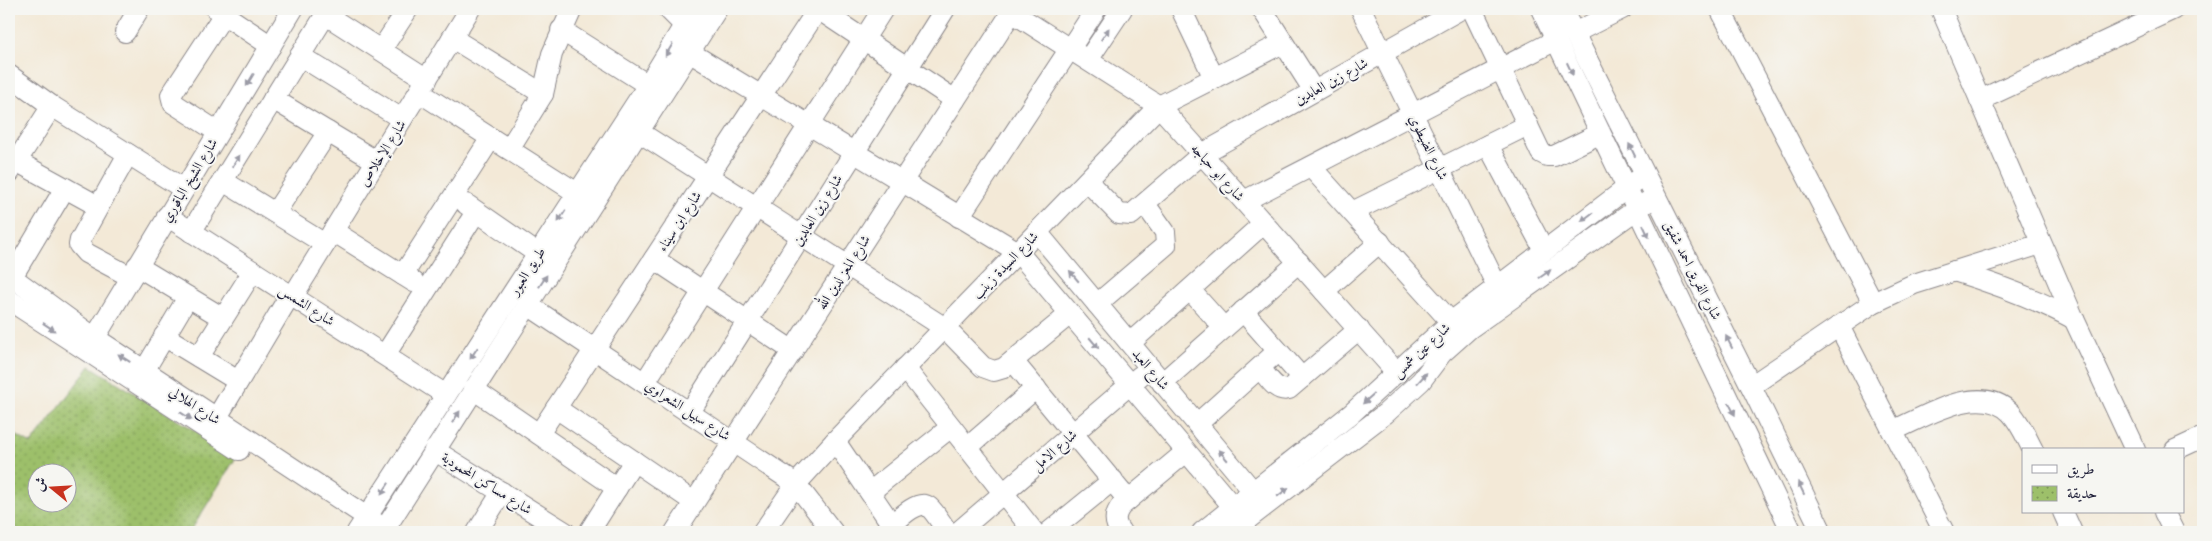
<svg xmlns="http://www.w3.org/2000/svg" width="2212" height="541" font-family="'Libre Caslon Text',Amiri,serif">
	<defs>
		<pattern id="park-dots" width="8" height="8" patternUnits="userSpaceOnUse" patternTransform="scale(1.25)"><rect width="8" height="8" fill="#9dc06a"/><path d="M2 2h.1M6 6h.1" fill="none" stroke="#809c58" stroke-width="1.8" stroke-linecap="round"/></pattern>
	</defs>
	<rect width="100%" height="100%" fill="#f6f6f2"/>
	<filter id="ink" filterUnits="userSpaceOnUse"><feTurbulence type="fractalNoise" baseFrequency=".02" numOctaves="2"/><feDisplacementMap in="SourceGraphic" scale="10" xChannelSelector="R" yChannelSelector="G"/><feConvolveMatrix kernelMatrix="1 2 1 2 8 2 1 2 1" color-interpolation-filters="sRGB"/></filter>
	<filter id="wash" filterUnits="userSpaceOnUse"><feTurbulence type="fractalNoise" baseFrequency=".0096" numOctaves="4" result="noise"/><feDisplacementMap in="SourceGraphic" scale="20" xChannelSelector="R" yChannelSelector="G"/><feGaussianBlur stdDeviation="1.12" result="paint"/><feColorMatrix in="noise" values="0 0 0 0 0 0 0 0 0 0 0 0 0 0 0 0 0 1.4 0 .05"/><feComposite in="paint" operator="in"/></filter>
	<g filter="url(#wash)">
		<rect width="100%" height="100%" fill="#f3e9d7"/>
		<!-- park -->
		<path fill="url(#park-dots)" stroke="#607152" fill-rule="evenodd" d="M90,366L237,456L190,532H20L9,522V431L31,444ZM38,474H68V504H38Z"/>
	</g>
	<g filter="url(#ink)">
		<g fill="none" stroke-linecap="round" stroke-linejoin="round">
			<defs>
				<g id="minor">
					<path d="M216,9L271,46"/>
					<path d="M668,9L684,25"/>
					<path d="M818,9L955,100"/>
					<path d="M1007,9L1159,106L1397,373"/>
					<path d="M1181,9L1214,78"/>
					<path d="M1262,9L1314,91"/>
					<path d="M1361,9L1497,286"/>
					<path d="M1472,9L1541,153L1547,156H1554L1599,134"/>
					<path d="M1541,9L1792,532"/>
					<path d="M1562,9L1751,386L1822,532"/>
					<path d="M1720,9L1873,303"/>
					<path d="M1941,9L2074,319L2135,450"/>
					<path d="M326,15L427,80"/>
					<path d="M561,30L648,85"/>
					<path d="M125,32L139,9"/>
					<path d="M1574,33L1622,9"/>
					<path d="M452,38L543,94"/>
					<path d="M381,50L408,9"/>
					<path d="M689,52L1018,252L1245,521"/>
					<path d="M300,56L402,119"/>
					<path d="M1088,60L1122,9"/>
					<path d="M9,75L52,106L184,189"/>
					<path d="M419,92L577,193"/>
					<path d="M273,99L376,161"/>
					<path d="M1980,100L2174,9"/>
					<path d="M218,132L173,103L171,95L224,14"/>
					<path d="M639,132L945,328L983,367L994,371L1004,368L1070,314"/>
					<path d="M1488,145L1544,250"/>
					<path d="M509,149L543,94L552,54L572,9"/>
					<path d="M128,154L80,240L79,245L86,253L131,277"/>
					<path d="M9,157L98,206"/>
					<path d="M1311,167L1451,322"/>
					<path d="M9,173L52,106"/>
					<path d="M223,181L325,244"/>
					<path d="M1087,181L1119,214L1131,215L1202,154L1461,9"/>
					<path d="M1244,201L1556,40"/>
					<path d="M466,204L538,254"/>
					<path d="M1352,212L1528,125"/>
					<path d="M275,213L328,132"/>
					<path d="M167,216L446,395"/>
					<path d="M959,217L1096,9"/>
					<path d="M333,231L414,282"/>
					<path d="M191,232L329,9"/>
					<path d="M1037,232L1262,502"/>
					<path d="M654,259L793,351"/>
					<path d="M137,266L223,318"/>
					<path d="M1954,271C1996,284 2035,298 2074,319"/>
					<path d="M9,275L95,338L376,523"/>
					<path d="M403,275L491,138"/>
					<path d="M12,277L65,188"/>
					<path d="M1190,290L1224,328"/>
					<path d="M1324,291L1380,242"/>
					<path d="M293,296L470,9"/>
					<path d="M9,300L239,450"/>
					<path d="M1097,304L1166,245L1165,232L1145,204"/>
					<path d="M528,305L796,484L833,532"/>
					<path d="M1243,311L1302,378"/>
					<path d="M1839,326L1944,532"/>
					<path d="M164,336L238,381"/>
					<path d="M1130,343L1264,223"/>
					<path d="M88,349L293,9"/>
					<path d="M385,355L476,212"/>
					<path d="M199,357L253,271"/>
					<path d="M1013,361L1128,500"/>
					<path d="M905,368L1034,532"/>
					<path d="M1260,368C1268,377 1276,393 1289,389L1359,329"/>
					<path d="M144,371L188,297"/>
					<path d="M645,382L883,9"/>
					<path d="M1162,383L1299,262"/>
					<path d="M1751,386L1873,303L1914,284L2041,244"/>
					<path d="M473,389L617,488"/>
					<path d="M556,408L694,502"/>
					<path d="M690,412L945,9"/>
					<path d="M216,419L290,295"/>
					<path d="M1197,424L1278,351"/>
					<path d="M1892,431C1925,417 1980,381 2011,413C2021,424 2026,437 2033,450"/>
					<path d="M539,434L818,9"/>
					<path d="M835,441L892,525"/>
					<path d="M968,447L1036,388"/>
					<path d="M434,450L565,532"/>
					<path d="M2175,450L2203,437"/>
					<path d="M870,492L951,427"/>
					<path d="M2063,512L2072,532"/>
					<path d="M2164,512L2174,532"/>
					<path d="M357,532L648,85L694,9"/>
					<path d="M383,532L717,9"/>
					<path d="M477,532L502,492"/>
					<path d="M589,532L634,461"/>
					<path d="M675,532L1012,12"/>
					<path d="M763,532L796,484L835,441L1159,106L1283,43"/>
					<path d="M884,532C893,525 917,497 929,507C936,513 942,525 948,532"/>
					<path d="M958,532L1140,376"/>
					<path d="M1049,532L1113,480"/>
					<path d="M1121,532C1114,523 1114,515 1121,506L1186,452"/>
					<path d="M1202,532L1351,414L1451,322L1636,181"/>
					<path d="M1231,532L1386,413L1421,381L1442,353L1470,328L1647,202"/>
				</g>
			</defs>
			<!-- minor casing -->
			<use href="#minor" stroke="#8a8689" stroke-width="22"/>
			<!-- minor -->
			<use href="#minor" stroke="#fff" stroke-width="20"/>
		</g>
		<!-- one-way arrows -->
		<defs><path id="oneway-solid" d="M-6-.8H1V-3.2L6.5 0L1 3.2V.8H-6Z" transform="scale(1.25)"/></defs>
		<g fill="#9c9ca7">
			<use href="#oneway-solid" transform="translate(1105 34) rotate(-56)"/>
			<use href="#oneway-solid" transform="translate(669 50) rotate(121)"/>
			<use href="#oneway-solid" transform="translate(1570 69) rotate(65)"/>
			<use href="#oneway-solid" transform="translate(250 80) rotate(121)"/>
			<use href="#oneway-solid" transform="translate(1632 150) rotate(-116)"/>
			<use href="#oneway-solid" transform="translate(236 161) rotate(-58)"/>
			<use href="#oneway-solid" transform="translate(562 216) rotate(123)"/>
			<use href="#oneway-solid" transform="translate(1587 217) rotate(143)"/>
			<use href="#oneway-solid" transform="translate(1646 231) rotate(65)"/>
			<use href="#oneway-solid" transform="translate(1545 274) rotate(-35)"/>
			<use href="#oneway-solid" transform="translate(1074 276) rotate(-130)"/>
			<use href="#oneway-solid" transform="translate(543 281) rotate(-57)"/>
			<use href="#oneway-solid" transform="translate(49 327) rotate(34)"/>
			<use href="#oneway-solid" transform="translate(1729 342) rotate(-117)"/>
			<use href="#oneway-solid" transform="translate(1094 343) rotate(50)"/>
			<use href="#oneway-solid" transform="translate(474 353) rotate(123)"/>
			<use href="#oneway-solid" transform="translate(124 358) rotate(-147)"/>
			<use href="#oneway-solid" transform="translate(1422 378) rotate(-48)"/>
			<use href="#oneway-solid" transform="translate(1368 399) rotate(138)"/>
			<use href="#oneway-solid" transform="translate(1732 409) rotate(64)"/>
			<use href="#oneway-solid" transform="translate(186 416) rotate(33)"/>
			<use href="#oneway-solid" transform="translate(456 417) rotate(-57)"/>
			<use href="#oneway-solid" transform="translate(1223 455) rotate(-130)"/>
			<use href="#oneway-solid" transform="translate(1801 488) rotate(-116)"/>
			<use href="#oneway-solid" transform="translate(385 489) rotate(123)"/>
			<use href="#oneway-solid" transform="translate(1283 492) rotate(-38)"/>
		</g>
	</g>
	<g text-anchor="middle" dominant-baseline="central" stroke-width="4" stroke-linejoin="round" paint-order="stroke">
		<!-- street labels -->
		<g font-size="14" fill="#22223b" stroke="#f6f6f2">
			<text transform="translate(1331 81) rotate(-29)">شارع زين العابدين</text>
			<text transform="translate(1429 147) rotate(64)">شارع الضيطوي</text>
			<text transform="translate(382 153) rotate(-58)">شارع الإخلاص</text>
			<text transform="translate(1218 172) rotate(48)">شارع ابو حباجه</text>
			<text transform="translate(189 180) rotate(-59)">شارع الشيخ الباقوري</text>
			<text transform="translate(817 210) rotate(-58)">شارع زين العابدين</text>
			<text transform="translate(679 221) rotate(-57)">شارع ابن سيناء</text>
			<text transform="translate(1005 265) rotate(-46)">شارع السيدة زينب</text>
			<text transform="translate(1693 270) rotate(63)">شارع الفريق احمد شفيق</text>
			<text transform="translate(527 271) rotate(-57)">طريق العبور</text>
			<text transform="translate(843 272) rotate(-57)">شارع المعز لدين الله</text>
			<text transform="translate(307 305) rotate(33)">شارع الشمس</text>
			<text transform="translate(1421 350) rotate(-43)">شارع عين شمس</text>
			<text transform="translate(1151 369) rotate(50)">شارع العبد</text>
			<text transform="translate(195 405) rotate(33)">شارع الهلالي</text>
			<text transform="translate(688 410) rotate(33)">شارع سبيل الشعراوي</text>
			<text transform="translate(1054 450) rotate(-41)">شارع الامل</text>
			<text transform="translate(487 483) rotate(32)">شارع مساكن المحمودية</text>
		</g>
	</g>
	<!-- margin -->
	<rect width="2212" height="541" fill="none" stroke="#f6f6f2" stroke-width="30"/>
	<!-- legend -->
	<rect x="2022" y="448" width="162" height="65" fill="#f6f6f2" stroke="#a1a1a9"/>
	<rect x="2032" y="465" width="25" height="8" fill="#ffffff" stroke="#a1a1a9"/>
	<text x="2067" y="474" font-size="15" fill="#22223b">طريق</text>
	<rect x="2032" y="486" width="25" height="15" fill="url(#park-dots)" stroke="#a1a1a9"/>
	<text x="2067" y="498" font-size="15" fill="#22223b">حديقة</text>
	<!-- north arrow -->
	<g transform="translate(52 488) rotate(288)"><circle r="24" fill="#f6f6f2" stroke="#a1a1a9"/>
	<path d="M0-4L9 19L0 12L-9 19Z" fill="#c8321e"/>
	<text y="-8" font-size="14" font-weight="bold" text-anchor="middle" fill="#22223b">ش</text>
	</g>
</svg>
